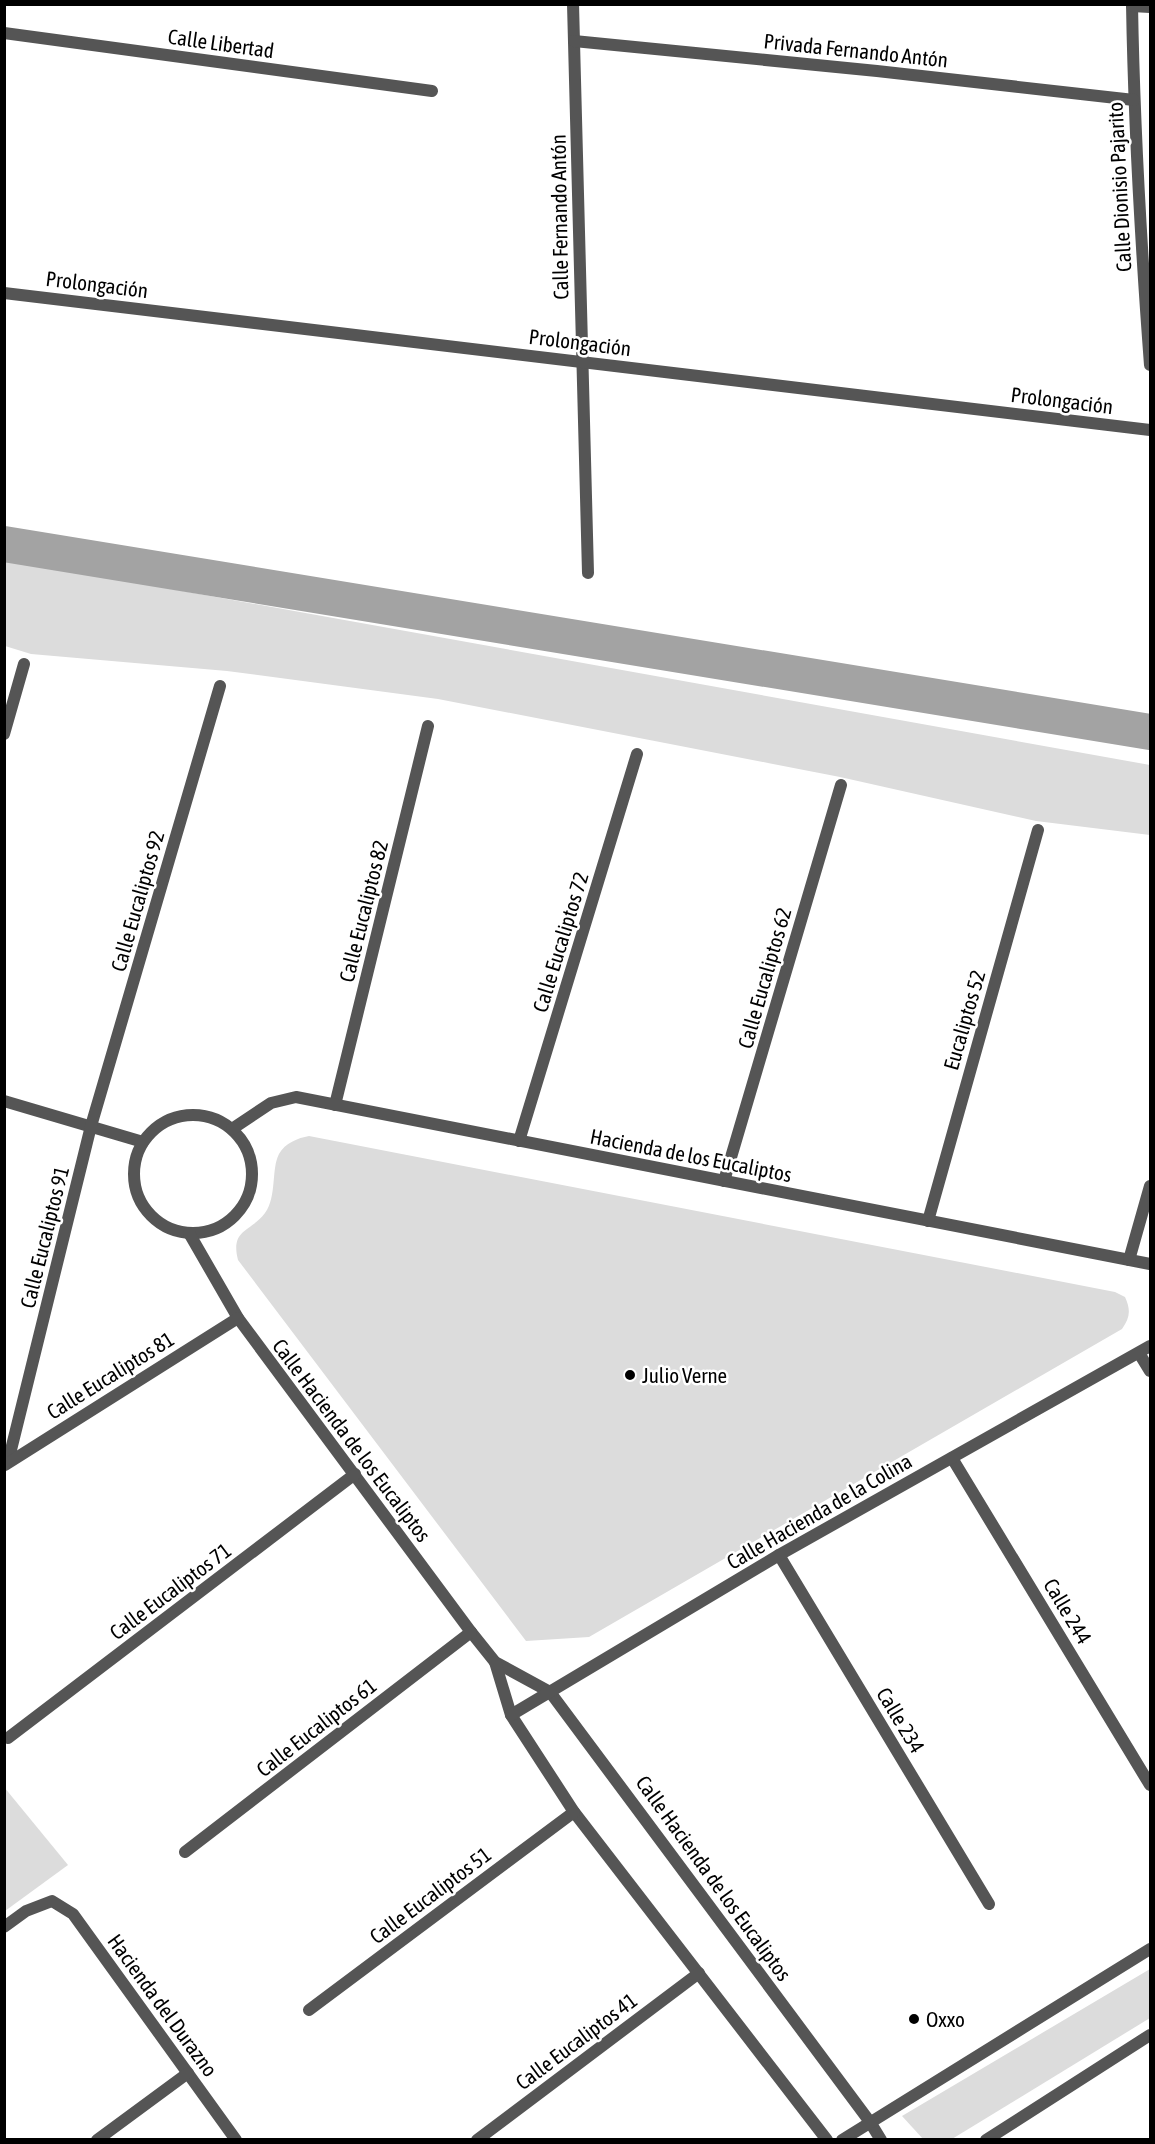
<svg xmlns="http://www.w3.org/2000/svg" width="1155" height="2144" font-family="'Asap Condensed',sans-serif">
	<rect width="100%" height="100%" fill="#fff"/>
	<!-- green -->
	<g fill="#dcdcdc">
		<path d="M5,559L1150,765V835L1036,821L840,777L438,699L227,671L31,654L5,646Z"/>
		<path d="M309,1136L1115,1292L1125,1297C1131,1310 1130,1318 1122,1329L589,1637L526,1641L238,1260C230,1229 251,1232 265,1213C277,1196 271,1169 279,1154C285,1143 298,1138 309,1136Z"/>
		<path d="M4,1787L68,1865L5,1911H4Z"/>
		<path d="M1150,1969V2018L952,2139H923L902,2116Z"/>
	</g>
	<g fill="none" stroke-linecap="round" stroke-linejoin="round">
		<!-- canal -->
		<path stroke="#a3a3a3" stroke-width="36" d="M4,544L1150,732"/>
		<!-- minor -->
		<g stroke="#555" stroke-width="12">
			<path d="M573,4L588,573"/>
			<path d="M1132,4C1134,125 1141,245 1150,365"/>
			<path d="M1132,6L1150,7"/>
			<path d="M4,33L432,91"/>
			<path d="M574,41L877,71L1134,100"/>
			<path d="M4,293L1150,430"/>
			<path d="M4,734L24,664"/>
			<path d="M4,1101L143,1142"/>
			<path d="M335,1105L428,726"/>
			<circle cx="193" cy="1174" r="59"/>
			<path d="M232,1129L271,1103L296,1097L1150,1264"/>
			<path d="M519,1141L637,754"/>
			<path d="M724,1181L841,785"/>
			<path d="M928,1221L1038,830"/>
			<path d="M189,1233L238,1318L471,1632L495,1662L550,1692L870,2122L881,2140"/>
			<path d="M1129,1260L1150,1186"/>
			<path d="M1139,1353L1150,1371"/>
			<path d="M952,1458L1150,1785"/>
			<path d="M8,1462L91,1126L220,686"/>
			<path d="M5,1465L238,1318"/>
			<path d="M779,1555L989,1904"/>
			<path d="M495,1662L511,1715L574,1812L827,2140"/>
			<path d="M511,1715L779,1555L1150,1346"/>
			<path d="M8,1738L355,1474"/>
			<path d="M185,1852L471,1632"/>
			<path d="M4,1927L26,1911L52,1901L73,1914L236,2140"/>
			<path d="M309,2010L574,1812"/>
			<path d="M97,2140L188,2073"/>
			<path d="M477,2140L699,1973"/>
			<path d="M842,2140L1150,1949"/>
			<path d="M986,2140L1150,2035"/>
		</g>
	</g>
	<!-- markers -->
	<g fill="#000" stroke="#fff" stroke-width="2">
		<circle cx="630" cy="1375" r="6"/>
		<circle cx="914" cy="2019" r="6"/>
	</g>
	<g text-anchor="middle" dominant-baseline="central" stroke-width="5" stroke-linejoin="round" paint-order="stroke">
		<!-- street labels -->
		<g font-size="21" fill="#000" stroke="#fff">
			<text transform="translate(221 43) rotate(8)">Calle Libertad</text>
			<text transform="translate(856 50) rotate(6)">Privada Fernando Antón</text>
			<text transform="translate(1119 187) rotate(-93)">Calle Dionisio Pajarito</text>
			<text transform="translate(559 217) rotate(-91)">Calle Fernando Antón</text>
			<text transform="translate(97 284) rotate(7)">Prolongación</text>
			<text transform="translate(580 342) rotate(7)">Prolongación</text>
			<text transform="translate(1062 400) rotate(7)">Prolongación</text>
			<text transform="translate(137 901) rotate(-74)">Calle Eucaliptos 92</text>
			<text transform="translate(363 911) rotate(-76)">Calle Eucaliptos 82</text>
			<text transform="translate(560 942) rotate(-73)">Calle Eucaliptos 72</text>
			<text transform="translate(764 978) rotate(-74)">Calle Eucaliptos 62</text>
			<text transform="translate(964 1020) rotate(-74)">Eucaliptos 52</text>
			<text transform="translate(691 1155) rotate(11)">Hacienda de los Eucaliptos</text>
			<text transform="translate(44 1237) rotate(-76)">Calle Eucaliptos 91</text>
			<text transform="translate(110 1375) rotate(-32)">Calle Eucaliptos 81</text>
			<text transform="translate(352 1440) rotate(53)">Calle Hacienda de los Eucaliptos</text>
			<text transform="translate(819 1511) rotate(-30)">Calle Hacienda de la Colina</text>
			<text transform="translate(170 1591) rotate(-37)">Calle Eucaliptos 71</text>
			<text transform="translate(1068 1611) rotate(59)">Calle 244</text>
			<text transform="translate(901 1720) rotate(59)">Calle 234</text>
			<text transform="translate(316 1727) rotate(-38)">Calle Eucaliptos 61</text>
			<text transform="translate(714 1878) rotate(54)">Calle Hacienda de los Eucaliptos</text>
			<text transform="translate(430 1895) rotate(-37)">Calle Eucaliptos 51</text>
			<text transform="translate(163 2005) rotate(54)">Hacienda del Durazno</text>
			<text transform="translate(576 2041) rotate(-37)">Calle Eucaliptos 41</text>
		</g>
		<!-- poi labels -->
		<g font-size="21" fill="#000" stroke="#fff" text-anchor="start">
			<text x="642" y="1375">Julio Verne</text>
			<text x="926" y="2019">Oxxo</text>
		</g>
	</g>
	<!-- border -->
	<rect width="1155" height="2144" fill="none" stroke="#000000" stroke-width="12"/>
</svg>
